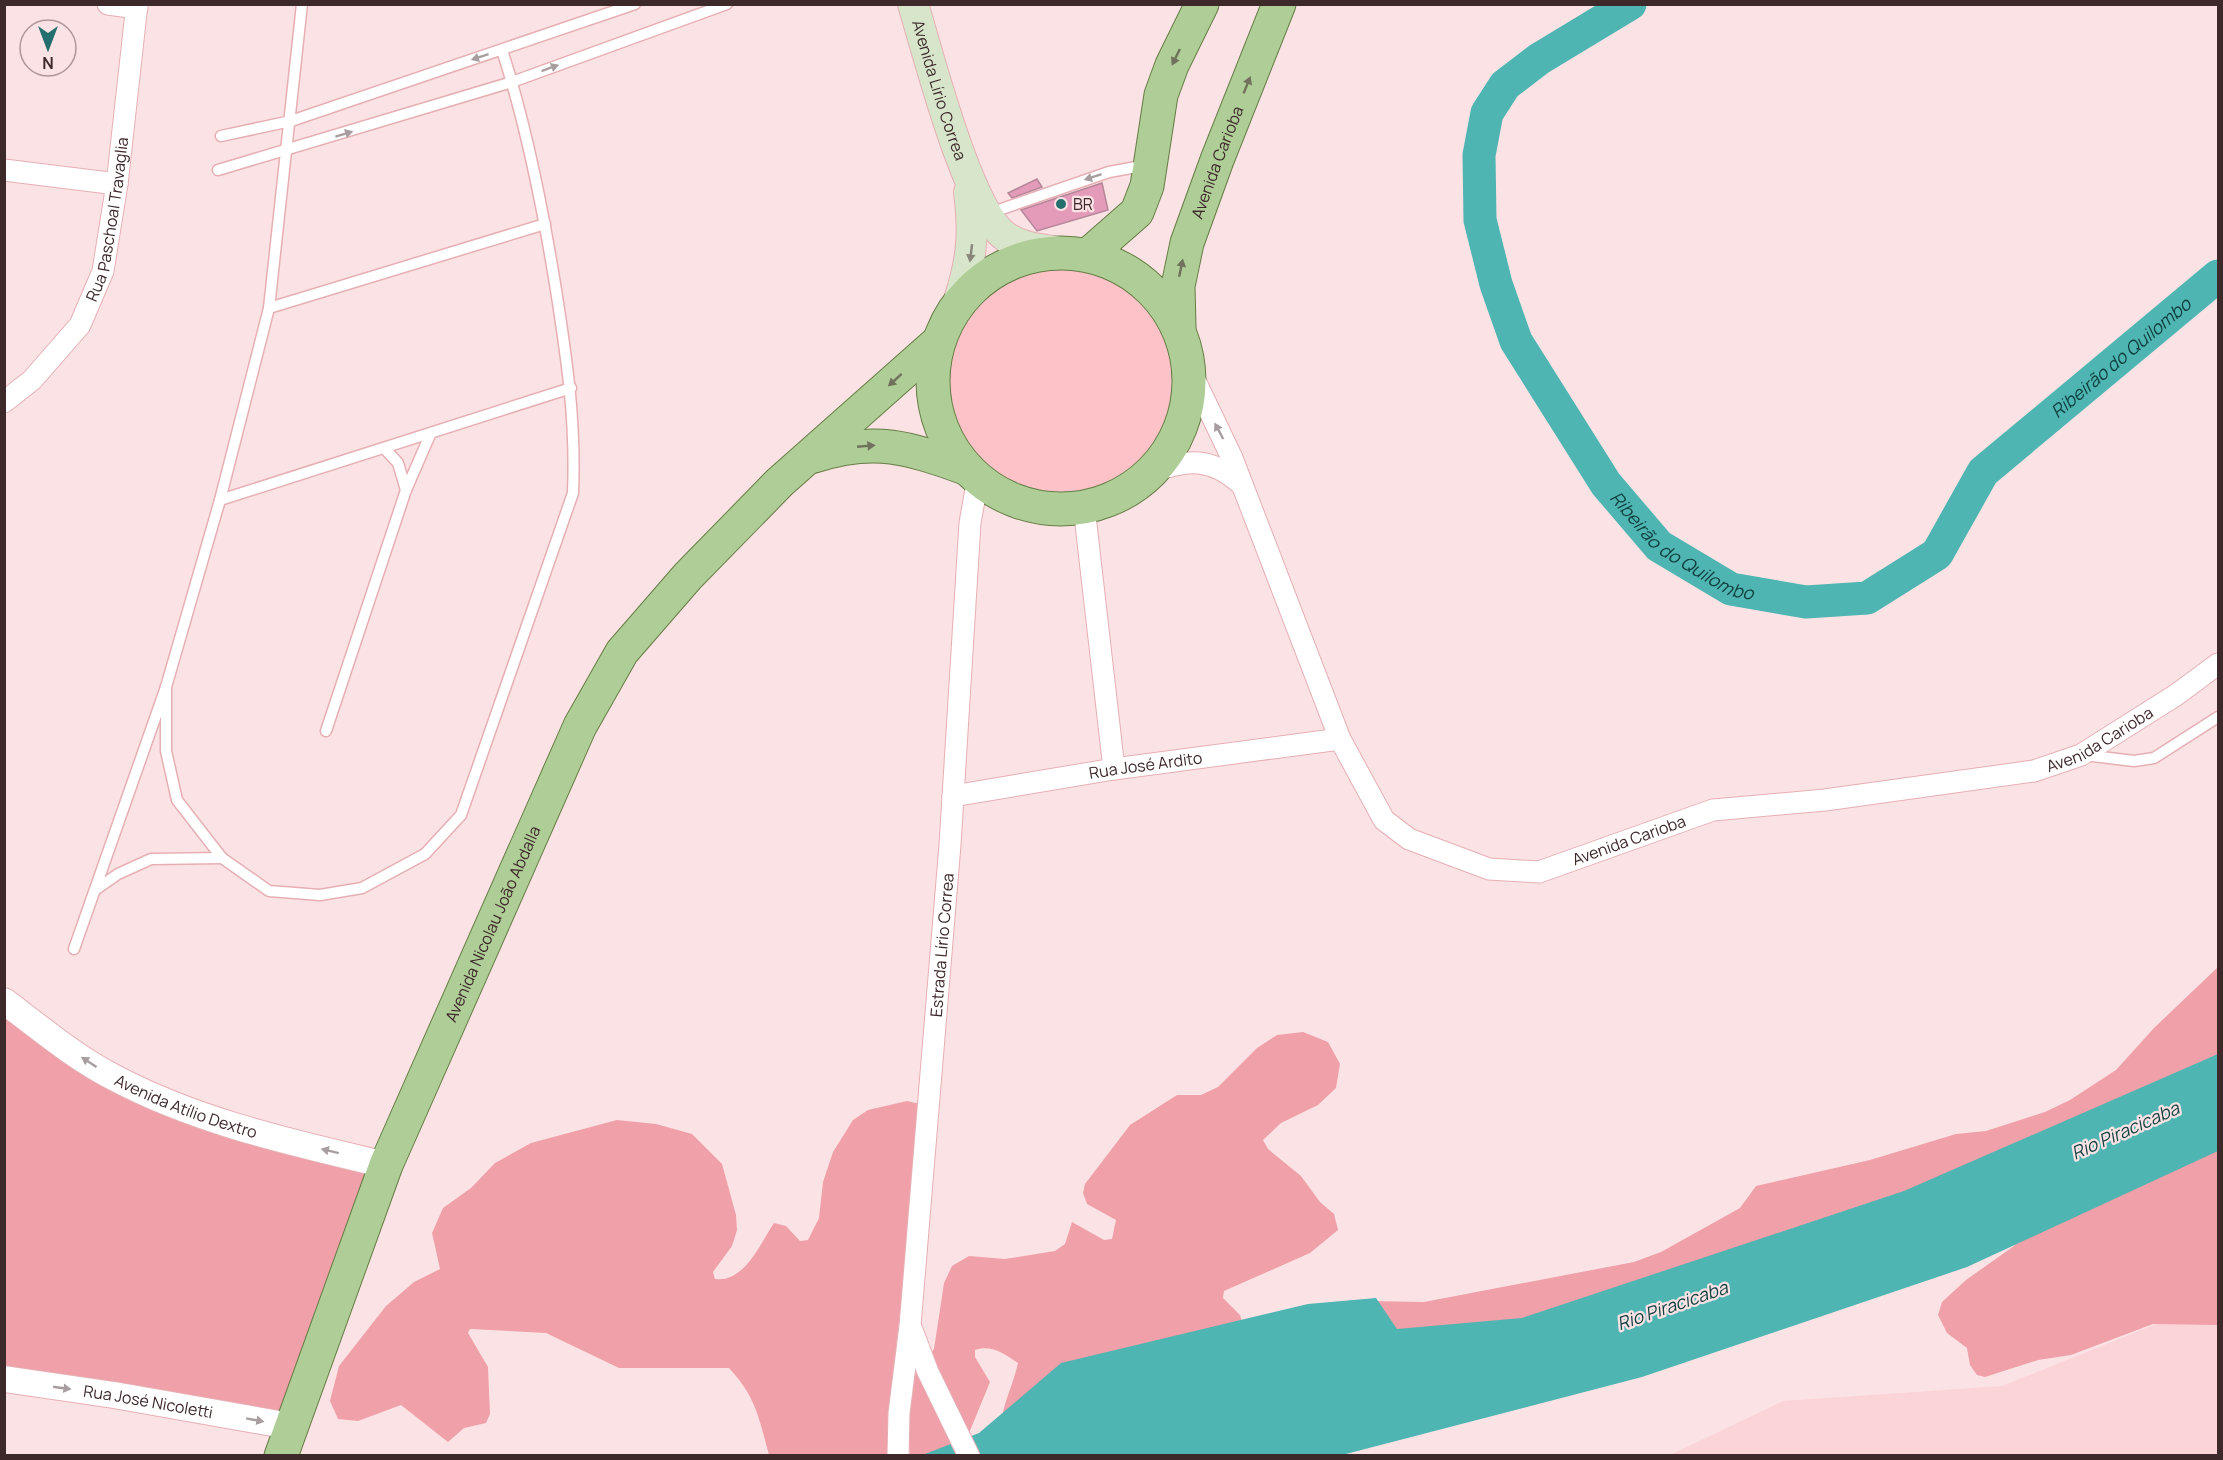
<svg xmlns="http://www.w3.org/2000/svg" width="2223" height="1460" font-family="Manrope,sans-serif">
	<rect width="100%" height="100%" fill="#fbe3e5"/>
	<!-- built -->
	<path fill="#fbd4d7" d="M2218,1299V1455L1668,1456L1783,1401L2002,1386Z"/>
	<!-- green -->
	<circle fill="#fcc2c7" cx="1061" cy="380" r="112"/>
	<!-- forest -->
	<g fill="#efa0a8">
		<path d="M2218,967V1059L2141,1099L1640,1302L1410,1339L1285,1315L1368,1301L1424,1302L1634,1262L1661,1252L1740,1208L1756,1186L1870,1160L1956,1134L1986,1131L2045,1112L2070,1100L2116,1070L2154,1028Z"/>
		<path d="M4,1001L112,1077L373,1173L290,1426L5,1381Z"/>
		<path d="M1303,1032L1328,1042L1340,1064L1336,1088L1318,1105L1281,1123L1263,1140L1268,1149L1301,1176L1320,1202L1334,1214L1338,1230L1310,1253L1224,1291L1223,1298L1240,1315L1244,1328L1000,1432C1002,1404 1012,1389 1018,1363C1005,1354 991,1344 975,1350V1357L990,1382L967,1438L966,1455H910L909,1442L896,1455H769C759,1418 756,1397 729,1368H619L546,1333L470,1329L468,1333L488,1367L490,1414L486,1423L464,1428L448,1442L401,1405L358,1421L338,1419L330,1401L339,1366L386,1306L414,1282L440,1269L432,1233L443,1208L471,1188L495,1163L531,1143L617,1120L656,1124L692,1134L722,1164L736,1215L737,1230L732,1246L713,1272L715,1279C744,1283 760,1244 774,1223L786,1226L800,1241L808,1240L819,1218L823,1182L833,1152L853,1120L868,1110L907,1101L924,1105L896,1347L899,1363L917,1374L934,1349L944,1283L952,1266L969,1256L1005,1259L1055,1251L1065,1244L1072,1222L1104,1240L1112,1239L1116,1220L1087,1204L1083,1193L1085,1184L1130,1125L1177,1095H1201L1218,1087L1257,1048L1277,1035Z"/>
		<path d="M2218,1127V1325L2153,1324L2071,1355L2038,1360L1985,1377L1977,1375L1970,1365L1967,1348L1947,1333L1938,1315L1942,1302L1966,1280L2014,1246L2046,1213Z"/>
	</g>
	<!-- water -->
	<path fill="#4eb5b2" d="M2218,1054V1151L1967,1267L1642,1377L1342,1455L920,1456L979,1433L1061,1363L1308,1304L1376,1298L1397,1329L1522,1318L1904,1191Z"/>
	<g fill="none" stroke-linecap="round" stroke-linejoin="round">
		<!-- river -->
		<path stroke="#4eb5b2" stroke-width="33" id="s1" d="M1630,4L1539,59L1505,85L1487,113L1479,155L1480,220L1496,284L1516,341L1606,484L1659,546L1731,589L1806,602L1867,598L1937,554L1983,472L2218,276"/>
	</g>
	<!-- building -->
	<g fill="#e39bb9" stroke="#b68699" stroke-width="1.5">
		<path d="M1037,179L1042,187L1012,198L1008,193Z"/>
		<path d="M1102,183L1108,210L1037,231L1021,210Z"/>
	</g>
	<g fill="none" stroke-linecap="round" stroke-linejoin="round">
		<defs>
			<g id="service">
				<path d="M221,136L291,121L635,4"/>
				<path d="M218,170L512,82L727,4"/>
				<path d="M990,213L1109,172L1147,165"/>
				<path d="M269,308L545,224"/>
				<path d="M385,449L398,463L406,490"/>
				<path d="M220,500L571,388"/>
				<path d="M166,687V751L177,800L222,858L269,891L320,895L362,888L425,854L461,815L573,493C576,422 567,360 556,290C543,209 527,128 502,50"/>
				<path d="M326,731L406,490L430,435"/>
				<path d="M2084,755L2134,761L2154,758L2218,717"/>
				<path d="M95,890L118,874L151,859L222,858"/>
				<path d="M74,949L166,687L220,500L269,308L302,4"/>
			</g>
			<g id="minor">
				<path d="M108,4L137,8"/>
				<path d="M4,170L117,184"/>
				<path id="s2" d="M1190,370L1232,458L1340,739L1384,820L1409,839L1489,869L1539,872L1713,810L1825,800L2034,771L2081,755L2176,695L2218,664"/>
				<path id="s3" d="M4,402L32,380L80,325L103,271L117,184L137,4"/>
				<path d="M1151,472C1188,459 1211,457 1241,484"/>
				<path d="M1084,507L1114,769"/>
				<path id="s4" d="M953,796L1114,769L1340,739"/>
				<path d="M912,1330L928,1372L969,1456"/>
				<path id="s5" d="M898,1456L899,1413L910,1326L950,845L970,523L978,478"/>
			</g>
			<g id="tertiary">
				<path id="s6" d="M4,1001C39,1027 74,1057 113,1077C197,1122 294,1143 386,1165"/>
				<path id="s7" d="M4,1379L114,1395L290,1426"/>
			</g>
			<g id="secondary">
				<path id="s8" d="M913,4C928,53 968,212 1006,237C1022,248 1040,249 1059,252"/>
				<path d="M957,306C971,265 975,236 969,192"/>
			</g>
			<g id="primary">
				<circle cx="1061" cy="381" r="128"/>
				<path d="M1088,255L1137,212L1147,186L1161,95L1172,65L1202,4"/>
				<path id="s9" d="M1179,326L1178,286L1187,243L1217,160L1279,4"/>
				<path d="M814,456C876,436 909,448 968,469"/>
				<path id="s10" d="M281,1456L386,1165L580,726L622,652L688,576L780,482L939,341"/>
			</g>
		</defs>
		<!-- service casing -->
		<use href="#service" stroke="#e6afb4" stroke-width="13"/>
		<!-- minor casing -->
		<use href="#minor" stroke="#e6afb4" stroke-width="23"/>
		<!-- tertiary casing -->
		<use href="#tertiary" stroke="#e6afb4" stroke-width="28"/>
		<!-- secondary casing -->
		<use href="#secondary" stroke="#e6afb4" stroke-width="32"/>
		<!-- primary casing -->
		<use href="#primary" stroke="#657d44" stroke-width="35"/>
		<!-- service -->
		<use href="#service" stroke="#fff" stroke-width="10"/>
		<!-- minor -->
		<use href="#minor" stroke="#fff" stroke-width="21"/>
		<!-- tertiary -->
		<use href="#tertiary" stroke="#fff" stroke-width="26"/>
		<!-- secondary -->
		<use href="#secondary" stroke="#d7e6cb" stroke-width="30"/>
		<!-- primary -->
		<use href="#primary" stroke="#afcd97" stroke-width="33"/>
	</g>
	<!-- one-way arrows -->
	<defs><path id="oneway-solid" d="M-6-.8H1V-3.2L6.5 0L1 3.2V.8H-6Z" transform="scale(1.5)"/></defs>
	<g fill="#a89e9f">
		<use href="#oneway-solid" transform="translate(480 57) rotate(162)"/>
		<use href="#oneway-solid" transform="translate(550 68) rotate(-20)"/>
		<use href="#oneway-solid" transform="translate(344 134) rotate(-17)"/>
		<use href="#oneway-solid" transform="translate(1093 177) rotate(162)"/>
		<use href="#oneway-solid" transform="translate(1219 431) rotate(-118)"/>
		<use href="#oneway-solid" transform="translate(89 1062) rotate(-147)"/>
		<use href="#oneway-solid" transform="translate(330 1151) rotate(-166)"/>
		<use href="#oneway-solid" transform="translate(62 1388) rotate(8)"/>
		<use href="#oneway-solid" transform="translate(255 1420) rotate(10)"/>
	</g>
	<g fill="#70725b">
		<use href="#oneway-solid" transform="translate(1176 57) rotate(116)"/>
		<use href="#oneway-solid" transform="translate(1247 85) rotate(-68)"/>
		<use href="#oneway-solid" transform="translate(1181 268) rotate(-78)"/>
		<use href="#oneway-solid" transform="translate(895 380) rotate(138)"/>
		<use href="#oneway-solid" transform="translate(866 446) rotate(-5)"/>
	</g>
	<use fill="#8a877a" href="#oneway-solid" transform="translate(971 253) rotate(97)"/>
	<!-- markers -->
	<circle fill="#246f6d" stroke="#fbe3e5" stroke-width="2" cx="1061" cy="204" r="6"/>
	<g text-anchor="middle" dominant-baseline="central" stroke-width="4.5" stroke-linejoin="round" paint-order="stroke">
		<!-- street labels -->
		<g font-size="16" fill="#3d282a" stroke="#fbe3e5">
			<text stroke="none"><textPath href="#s8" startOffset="90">Avenida Lírio Correa</textPath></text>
			<text stroke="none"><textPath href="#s9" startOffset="170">Avenida Carioba</textPath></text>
			<text stroke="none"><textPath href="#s3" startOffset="219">Rua Paschoal Travaglia</textPath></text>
			<text stroke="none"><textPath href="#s2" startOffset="1239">Avenida Carioba</textPath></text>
			<text stroke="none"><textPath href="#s4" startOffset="195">Rua José Ardito</textPath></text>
			<text stroke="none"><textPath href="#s2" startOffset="753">Avenida Carioba</textPath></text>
			<text stroke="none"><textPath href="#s10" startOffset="573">Avenida Nicolau João Abdalla</textPath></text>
			<text stroke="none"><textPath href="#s5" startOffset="513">Estrada Lírio Correa</textPath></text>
			<text stroke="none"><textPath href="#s6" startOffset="212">Avenida Atílio Dextro</textPath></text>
			<text stroke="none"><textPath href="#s7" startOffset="146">Rua José Nicoletti</textPath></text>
		</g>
		<!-- poi labels -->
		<g font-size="16" fill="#3d282a" stroke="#fbe3e5" text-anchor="start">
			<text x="1073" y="204">BR</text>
		</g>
		<!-- water labels -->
		<g font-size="18" font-style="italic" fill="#0e3e3d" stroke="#fbe3e5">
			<text stroke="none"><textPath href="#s1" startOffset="1244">Ribeirão do Quilombo</textPath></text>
			<text stroke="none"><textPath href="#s1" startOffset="686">Ribeirão do Quilombo</textPath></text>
			<text transform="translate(2125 1130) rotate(-24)">Rio Piracicaba</text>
			<text transform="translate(1672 1305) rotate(-19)">Rio Piracicaba</text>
		</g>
	</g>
	<!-- border -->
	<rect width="2223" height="1460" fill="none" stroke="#3d282a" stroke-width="12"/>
	<!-- north arrow -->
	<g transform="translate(48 48) rotate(180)"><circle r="28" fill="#fbe3e5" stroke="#af989a" stroke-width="1.5"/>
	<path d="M0-4.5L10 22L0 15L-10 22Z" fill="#246f6d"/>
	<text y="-9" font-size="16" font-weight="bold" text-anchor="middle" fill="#3d282a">N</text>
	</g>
</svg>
